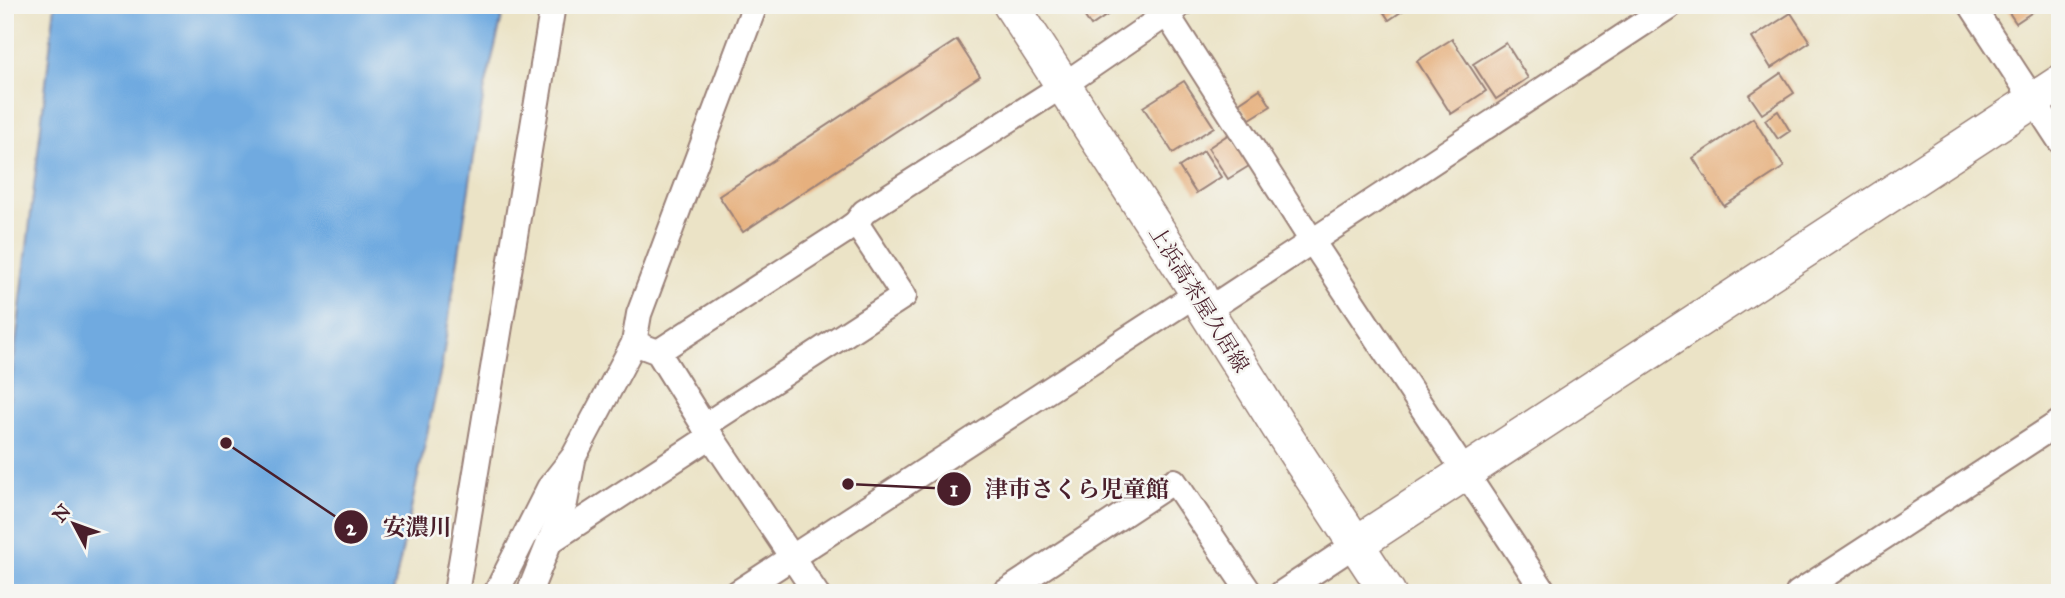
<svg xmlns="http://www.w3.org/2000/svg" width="2065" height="598" font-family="'IM FELL Great Primer','Noto Serif JP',serif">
	<rect width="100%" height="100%" fill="#f6f6f2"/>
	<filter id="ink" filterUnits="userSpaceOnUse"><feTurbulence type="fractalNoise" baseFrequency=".0143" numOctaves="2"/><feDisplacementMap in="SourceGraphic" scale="14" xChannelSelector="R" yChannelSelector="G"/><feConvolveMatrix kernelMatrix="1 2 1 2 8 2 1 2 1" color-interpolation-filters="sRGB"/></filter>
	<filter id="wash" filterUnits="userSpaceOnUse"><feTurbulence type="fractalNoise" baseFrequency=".00686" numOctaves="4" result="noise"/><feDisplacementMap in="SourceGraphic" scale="28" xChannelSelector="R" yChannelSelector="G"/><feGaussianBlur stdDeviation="1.57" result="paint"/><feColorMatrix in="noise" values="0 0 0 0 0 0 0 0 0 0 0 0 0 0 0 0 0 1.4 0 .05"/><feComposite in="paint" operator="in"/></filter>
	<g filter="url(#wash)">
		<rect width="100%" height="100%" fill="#ebe3c6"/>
		<!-- water -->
		<path fill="#6faae0" stroke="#5c6486" stroke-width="2" d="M55,5H505L484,92L441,369L393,593H5V438Z"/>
		<g id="blocks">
			<!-- building -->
			<g fill="#e6b07e">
				<path d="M1077,5H1122L1091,26Z"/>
				<path d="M1379,5H1411L1389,20Z"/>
				<path d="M2004,5H2043L2016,23Z"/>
				<path d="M1791,13L1810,42L1771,68L1752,38Z"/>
				<path d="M1452,39L1486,91L1451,114L1417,61Z"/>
				<path d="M957,40L980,76L743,232L719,196Z"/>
				<path d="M1506,43L1528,78L1496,99L1473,64Z"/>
				<path d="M1781,73L1794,93L1762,114L1749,95Z"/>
				<path d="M1184,81L1214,127L1173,153L1143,107Z"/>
				<path d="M1260,89L1271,106L1250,119L1239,103Z"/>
				<path d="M1778,111L1790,131L1778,139L1765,120Z"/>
				<path d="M1753,118L1784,167L1724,206L1693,158Z"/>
				<path d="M1229,134L1249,166L1228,179L1208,148Z"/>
				<path d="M1204,151L1221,177L1196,193L1179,167Z"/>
			</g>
		</g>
	</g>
	<g filter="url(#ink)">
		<use href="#blocks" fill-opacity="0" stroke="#9a8178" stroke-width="2"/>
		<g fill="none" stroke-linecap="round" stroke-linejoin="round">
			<defs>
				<g id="street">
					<path d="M1161,5L1312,241L1545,593"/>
					<path d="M1971,5L2060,141"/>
					<path d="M1206,311L1671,5"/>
					<path d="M634,343L639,314L755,5"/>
					<path d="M658,352L842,233L856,223L864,212L1062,86L1180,5"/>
					<path d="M704,426L904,296L856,223"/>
					<path d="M549,542L711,436"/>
					<path d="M456,593L553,5"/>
					<path d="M496,593L549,488L574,456L634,343L658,352L704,426L816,593"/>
					<path d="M529,593L565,503L573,460"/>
					<path d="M737,593L1198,293"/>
					<path d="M1004,593L1174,481L1250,593"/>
					<path d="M1282,593L1356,544"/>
					<path d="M1798,593L2060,422"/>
				</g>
				<g id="secondary">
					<path d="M1011,5L1198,293L1206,311L1279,427L1388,593"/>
					<path d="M1356,544L2060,83"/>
				</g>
			</defs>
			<!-- street casing -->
			<use href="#street" stroke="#9a8178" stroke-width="28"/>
			<!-- secondary casing -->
			<use href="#secondary" stroke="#9a8178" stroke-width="38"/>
			<!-- street -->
			<use href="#street" stroke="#fff" stroke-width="24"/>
			<!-- secondary -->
			<use href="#secondary" stroke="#fff" stroke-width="35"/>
		</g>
	</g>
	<g text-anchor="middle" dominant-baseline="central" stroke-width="5" stroke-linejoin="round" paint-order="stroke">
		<!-- street labels -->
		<g font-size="21" fill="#4a1f2b" stroke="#f6f6f2">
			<text transform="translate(1199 299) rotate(58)">上浜高茶屋久居線</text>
		</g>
	</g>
	<!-- callouts -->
	<path fill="none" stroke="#4a1f2b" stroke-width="2.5" d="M848 484L954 489M226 443L351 527"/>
	<g fill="#4a1f2b" stroke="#f6f6f2" stroke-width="2.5">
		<circle cx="848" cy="484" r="7"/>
		<circle cx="226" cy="443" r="7"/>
		<circle cx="954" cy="489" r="18"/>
		<circle cx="351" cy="527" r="18"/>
	</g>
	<g font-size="21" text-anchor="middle" font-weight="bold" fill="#fff">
		<text x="954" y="496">1</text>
		<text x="351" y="535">2</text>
	</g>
	<g font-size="23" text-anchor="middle" font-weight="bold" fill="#4a1f2b" stroke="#f6f6f2" stroke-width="5" stroke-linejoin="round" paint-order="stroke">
		<text x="1077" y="497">津市さくら児童館</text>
		<text x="417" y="535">安濃川</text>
	</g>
	<!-- margin -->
	<rect width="2065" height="598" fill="none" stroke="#f6f6f2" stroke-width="28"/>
	<!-- north arrow -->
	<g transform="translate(74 524) rotate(311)" stroke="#f6f6f2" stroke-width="5" paint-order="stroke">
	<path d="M0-5L12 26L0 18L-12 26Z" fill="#4a1f2b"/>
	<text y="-10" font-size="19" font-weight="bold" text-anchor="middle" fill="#4a1f2b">N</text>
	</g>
</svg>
